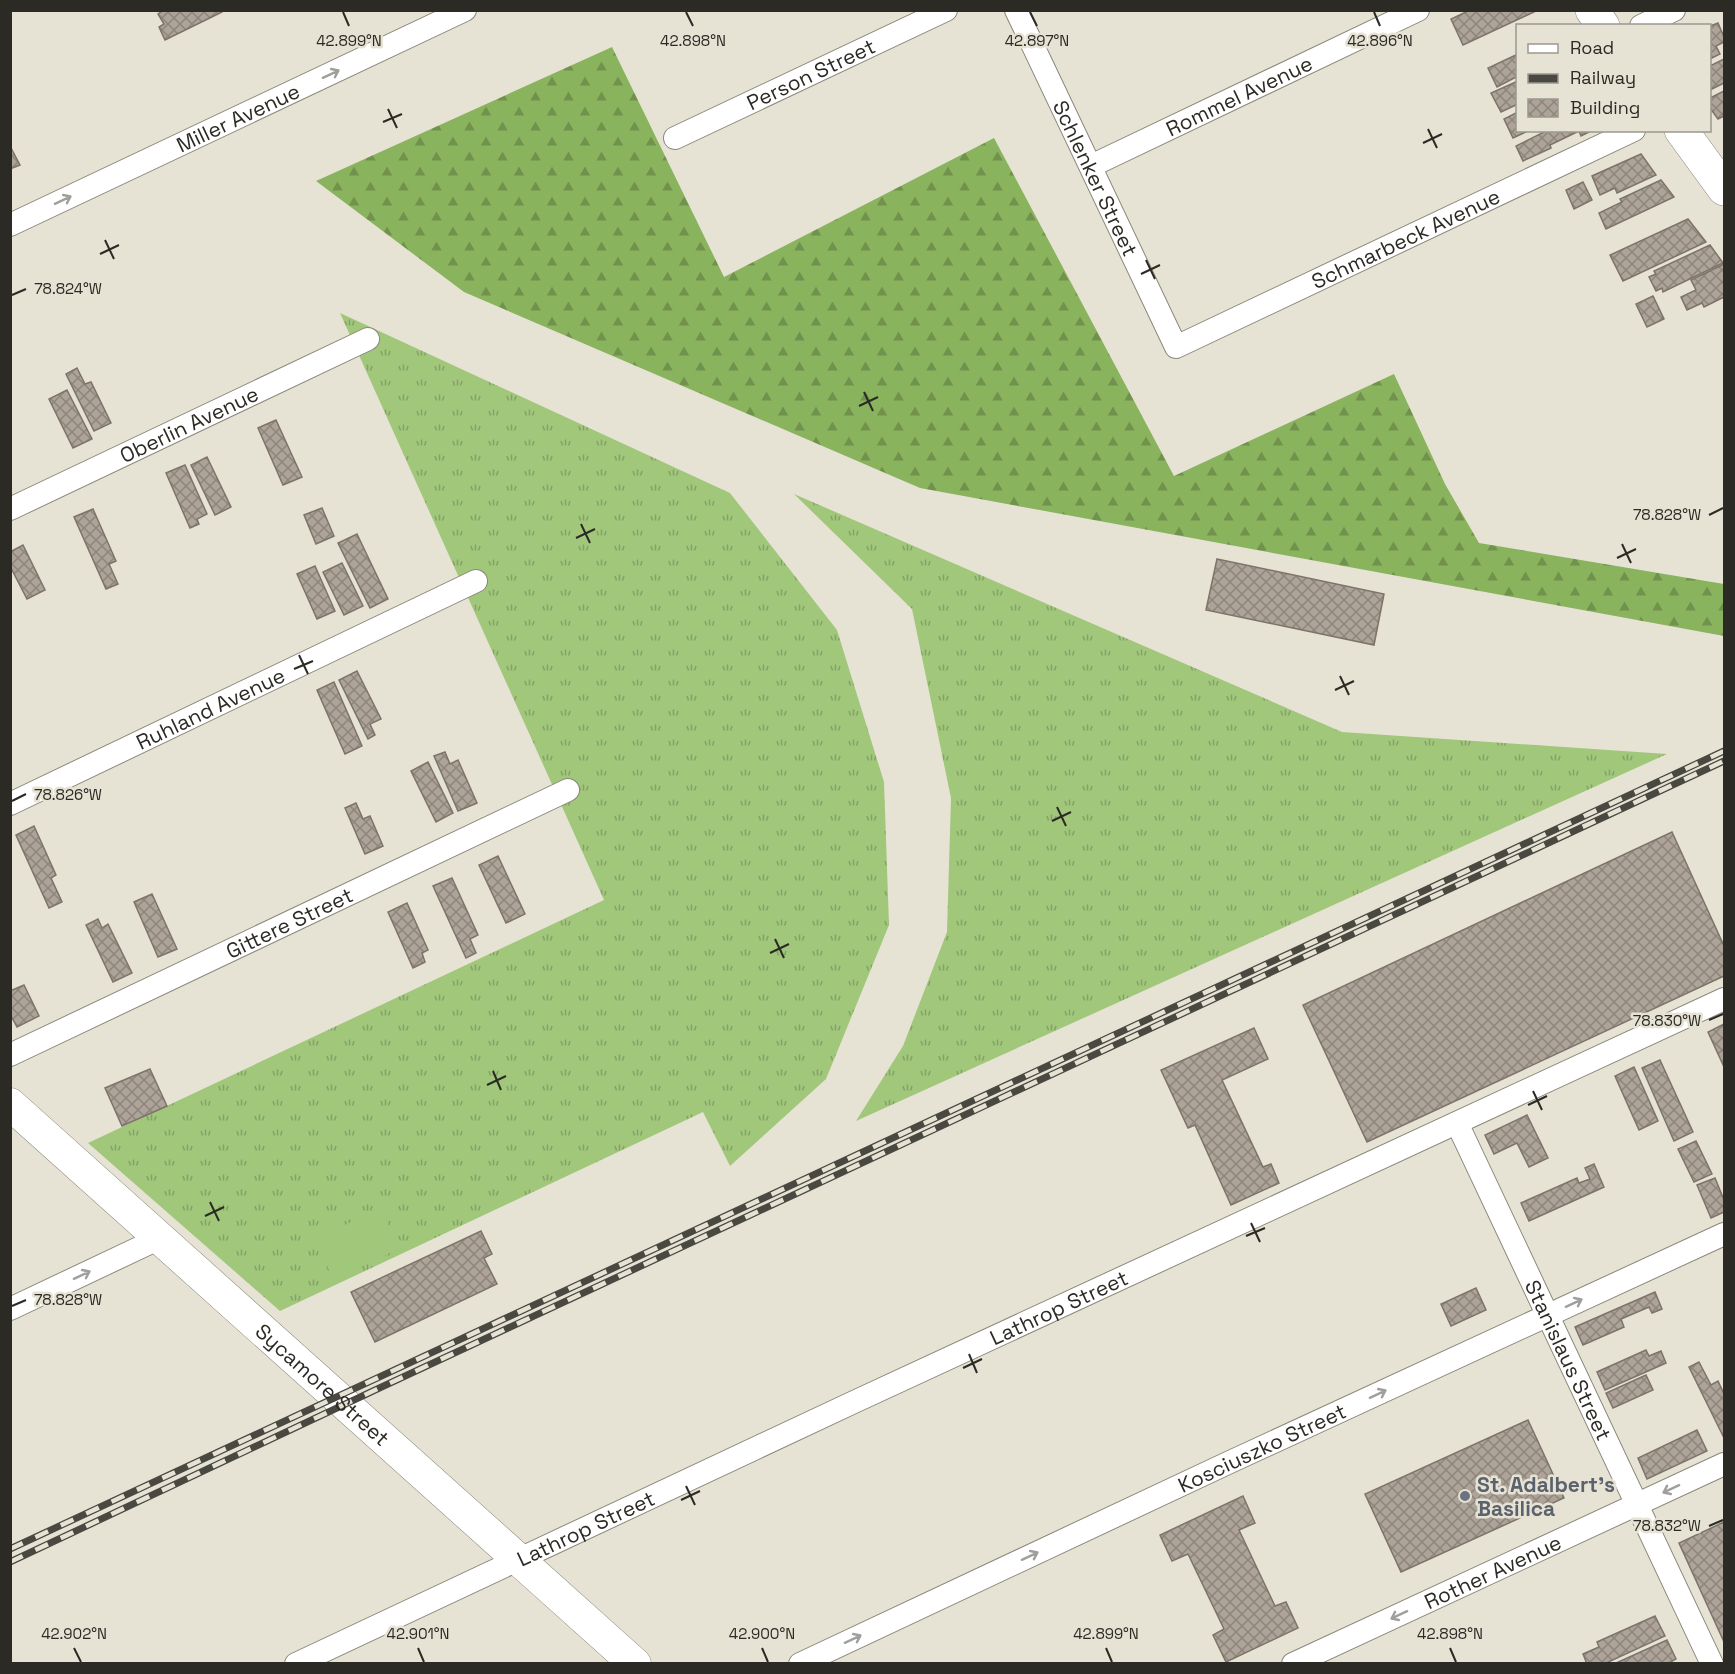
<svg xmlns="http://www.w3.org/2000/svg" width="1735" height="1674" font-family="'Space Grotesk',sans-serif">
	<defs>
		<pattern id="grass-tufts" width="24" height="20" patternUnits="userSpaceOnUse" patternTransform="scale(1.5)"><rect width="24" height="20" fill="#a1c77b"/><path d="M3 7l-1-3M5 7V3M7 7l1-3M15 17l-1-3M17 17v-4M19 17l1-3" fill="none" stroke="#83a265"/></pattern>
		<pattern id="forest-firs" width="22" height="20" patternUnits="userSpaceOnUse" patternTransform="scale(1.5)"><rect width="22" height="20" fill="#8ab35e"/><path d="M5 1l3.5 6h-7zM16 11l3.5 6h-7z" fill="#71924d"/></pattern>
		<pattern id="building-cross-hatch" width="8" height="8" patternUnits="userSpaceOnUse" patternTransform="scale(1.5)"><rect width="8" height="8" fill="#ada398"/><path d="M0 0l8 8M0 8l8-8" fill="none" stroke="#8d857c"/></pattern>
	</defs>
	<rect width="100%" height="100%" fill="#e6e3d4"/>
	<!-- grass -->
	<g fill="url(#grass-tufts)">
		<path d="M340,313L730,493L837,630L884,782L889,925L826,1079L730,1166L703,1112L280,1311L88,1143L604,900Z"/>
		<path d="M794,494L1342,732L1667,754L856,1121L903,1046L947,932L951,798L912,609Z"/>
	</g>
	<!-- forest -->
	<path fill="url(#forest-firs)" d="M612,47L724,277L994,138L1174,476L1394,374L1445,484L1479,543L1724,584V636L920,488L464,292L316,181Z"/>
	<!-- garden -->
	<path fill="#a1c77b" d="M380,1208L400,1248L334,1280L314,1240Z"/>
	<!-- building -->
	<g fill="url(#building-cross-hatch)" stroke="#7d7369" stroke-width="1.5">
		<path d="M164,10H222V12L165,40L159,27L164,24L158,14Z"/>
		<path d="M1470,10H1535L1536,11L1463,45L1451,19Z"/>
		<path d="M1718,23L1724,37V42L1716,46L1720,54L1710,59V26Z"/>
		<path d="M1518,54V76L1497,87L1488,68Z"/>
		<path d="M1724,59V83L1710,90V66Z"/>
		<path d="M1518,81V104L1501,112L1491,93Z"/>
		<path d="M1724,91V116L1718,119L1710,108V98Z"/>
		<path d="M1518,112V130H1530L1513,138L1504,119Z"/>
		<path d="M1548,130H1593L1581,136L1579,131L1550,145L1551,148L1523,161L1516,146Z"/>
		<path d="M10,146L20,165L10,169Z"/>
		<path d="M1641,154L1656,175L1617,193L1615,188L1600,195L1592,176Z"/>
		<path d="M1661,180L1674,197L1606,229L1599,213L1622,202L1620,199Z"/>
		<path d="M1583,182L1592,200L1574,209L1566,190Z"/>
		<path d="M1688,219L1706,242L1623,281L1610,255Z"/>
		<path d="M1710,245L1723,263L1663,292L1662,288L1656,291L1649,277L1656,274L1654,271Z"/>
		<path d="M1724,264V297L1704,307L1702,303L1687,310L1681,297L1696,290L1691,280Z"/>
		<path d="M1653,296L1664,319L1647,327L1636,304Z"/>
		<path d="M77,368L85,384L91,382L111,423L94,431L66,374Z"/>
		<path d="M67,390L92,439L73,448L49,399Z"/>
		<path d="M276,420L302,477L283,485L258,428Z"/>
		<path d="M207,457L231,507L215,515L191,465Z"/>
		<path d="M185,465L207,514L197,519L199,524L190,528L166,473Z"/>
		<path d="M322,508L334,536L316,544L304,515Z"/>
		<path d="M93,509L116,561L109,564L118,584L106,589L74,517Z"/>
		<path d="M357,534L388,599L370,608L338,543Z"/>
		<path d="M23,545L45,590L27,599L10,566V552Z"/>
		<path d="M1217,559L1384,594L1374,645L1206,610Z"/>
		<path d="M342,563L363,606L344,615L323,572Z"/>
		<path d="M315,566L335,611L317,619L297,574Z"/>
		<path d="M357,671L381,719L370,724L375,735L368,739L339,680Z"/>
		<path d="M334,682L362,746L345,754L317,690Z"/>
		<path d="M445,752L450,764L458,760L477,803L458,811L434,756Z"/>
		<path d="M428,762L453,813L436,822L411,771Z"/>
		<path d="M356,803L363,819L370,816L383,846L365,854L345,808Z"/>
		<path d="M34,826L56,875L51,878L62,902L49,908L16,835Z"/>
		<path d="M1672,832L1724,946V976L1367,1142L1303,1005Z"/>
		<path d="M498,856L525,914L506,923L479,865Z"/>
		<path d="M452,878L478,935L470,939L476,953L466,958L433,886Z"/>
		<path d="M152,894L177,949L158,957L134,902Z"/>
		<path d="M407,903L428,950L422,953L425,962L413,968L388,912Z"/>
		<path d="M98,919L102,928L108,924L132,973L113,982L86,925Z"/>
		<path d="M24,985L39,1016L17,1027L10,1014V991Z"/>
		<path d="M1724,1024V1067L1708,1032Z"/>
		<path d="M1254,1028L1268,1059L1222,1080L1263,1167L1271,1164L1279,1183L1231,1205L1195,1125L1188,1128L1161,1070Z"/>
		<path d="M1660,1060L1693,1132L1674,1141L1642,1068Z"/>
		<path d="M1634,1067L1658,1121L1639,1130L1615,1076Z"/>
		<path d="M150,1069L167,1106L122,1126L105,1088Z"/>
		<path d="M1527,1115L1548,1158L1529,1167L1517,1143L1494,1154L1485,1135Z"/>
		<path d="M1696,1141L1712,1174L1694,1182L1678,1149Z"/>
		<path d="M1594,1164L1604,1187L1529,1221L1521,1203L1577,1178L1579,1183L1590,1179L1585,1168Z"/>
		<path d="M1715,1178L1724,1200V1212L1711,1218L1697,1185Z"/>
		<path d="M481,1231L492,1254L484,1258L497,1284L375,1342L351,1292Z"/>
		<path d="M1476,1288L1486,1310L1451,1326L1441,1304Z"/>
		<path d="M1655,1292L1662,1309L1652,1313L1649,1307L1621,1319L1624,1327L1583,1345L1575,1327Z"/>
		<path d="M1646,1350L1649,1356L1661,1351L1666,1363L1605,1390L1597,1372Z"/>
		<path d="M1699,1362L1711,1385L1718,1381L1724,1394V1438L1689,1367Z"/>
		<path d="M1646,1375L1653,1390L1613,1408L1606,1393Z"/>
		<path d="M1528,1420L1564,1498L1401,1572L1365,1494Z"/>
		<path d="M1697,1430L1707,1451L1647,1479L1638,1458Z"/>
		<path d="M1243,1496L1255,1523L1239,1530L1275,1606L1286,1602L1298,1628L1226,1662L1213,1635L1224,1629L1188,1554L1172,1561L1160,1535Z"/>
		<path d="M1724,1522V1642L1679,1543Z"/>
		<path d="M1655,1616L1665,1636L1604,1664H1587L1583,1654L1599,1647L1597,1642Z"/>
		<path d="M1667,1640L1676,1659L1667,1664H1614Z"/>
	</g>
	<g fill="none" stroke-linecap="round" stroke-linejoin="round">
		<defs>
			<g id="street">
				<path id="s1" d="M1016,10L1176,347L1634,130"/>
				<path d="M1641,26L1674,10"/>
				<path id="s2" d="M675,138L946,10"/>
				<path id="s3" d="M1091,166L1418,10"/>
				<path id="s4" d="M10,225L465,10"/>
				<path id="s5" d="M10,509L368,339"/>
				<path id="s6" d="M10,804L476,581"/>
				<path id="s7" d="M10,1055L568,790"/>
				<path id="s8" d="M1457,1123L1712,1664"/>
				<path d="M10,1309L160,1238"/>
				<path id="s9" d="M296,1664L854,1402L1724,999"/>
				<path id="s10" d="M800,1664L1230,1462L1724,1234"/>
				<path id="s11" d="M1293,1664L1724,1464"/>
			</g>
			<g id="secondary">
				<path id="s12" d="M10,1104L635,1664"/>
			</g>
			<g id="primary">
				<path d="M1592,10L1603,26"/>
				<path d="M1681,130L1724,189"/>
			</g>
		</defs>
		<!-- street casing -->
		<use href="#street" stroke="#8b887b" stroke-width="24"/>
		<!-- secondary casing -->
		<use href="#secondary" stroke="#8b887b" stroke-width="33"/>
		<!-- primary casing -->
		<use href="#primary" stroke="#8b887b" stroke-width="34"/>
		<!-- street -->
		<use href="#street" stroke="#fff" stroke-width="22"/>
		<!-- secondary -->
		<use href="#secondary" stroke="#fff" stroke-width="32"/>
		<!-- primary -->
		<use href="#primary" stroke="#fff" stroke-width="33"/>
		<defs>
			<g id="rail">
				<path d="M10,1549L1724,751"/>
				<path d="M10,1562L373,1391L1724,761"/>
			</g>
		</defs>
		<!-- rail casing -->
		<use href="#rail" stroke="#494841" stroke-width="7"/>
		<!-- rail -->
		<use href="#rail" stroke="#e6e3d4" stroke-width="4.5" stroke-dasharray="14" stroke-linecap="butt"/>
	</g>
	<!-- one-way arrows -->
	<defs><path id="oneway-shaft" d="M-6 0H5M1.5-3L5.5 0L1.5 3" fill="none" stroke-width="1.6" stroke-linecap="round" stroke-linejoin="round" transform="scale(1.5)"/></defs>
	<g stroke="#a09f9d">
		<use href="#oneway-shaft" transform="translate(331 74) rotate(-25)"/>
		<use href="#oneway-shaft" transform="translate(63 200) rotate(-25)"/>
		<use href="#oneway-shaft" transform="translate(82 1275) rotate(-25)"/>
		<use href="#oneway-shaft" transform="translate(1574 1303) rotate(-25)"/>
		<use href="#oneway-shaft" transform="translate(1378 1394) rotate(-25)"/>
		<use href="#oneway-shaft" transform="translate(1671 1489) rotate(155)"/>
		<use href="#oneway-shaft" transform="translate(1030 1556) rotate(-25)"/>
		<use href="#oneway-shaft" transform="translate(1399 1615) rotate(155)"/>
		<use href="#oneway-shaft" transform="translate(853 1639) rotate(-25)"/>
	</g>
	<!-- ticks -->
	<path fill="none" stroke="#2b2a25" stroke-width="2" d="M343,12L349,26M686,12L693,26M1030,12L1037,26M1374,12L1380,26M388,109L397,128M383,122L402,114M1428,129L1437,148M1423,143L1442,134M105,240L114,259M100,254L119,245M1146,260L1155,279M1141,274L1160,265M12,295L26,289M864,392L873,411M859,406L878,397M1709,515L1723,508M581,524L590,543M576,538L595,529M1622,544L1631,563M1617,558L1636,549M299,655L308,674M294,669L313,661M1340,676L1349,695M1335,690L1354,681M12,801L26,794M1057,807L1066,826M1052,821L1071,812M775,939L784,958M770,953L789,944M1709,1020L1723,1014M493,1071L501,1090M487,1085L506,1076M1533,1091L1542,1110M1528,1105L1547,1096M210,1202L219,1221M205,1216L224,1207M1251,1223L1260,1242M1246,1236L1265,1228M12,1306L26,1300M969,1354L977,1373M963,1368L982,1359M686,1486L695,1505M681,1500L700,1491M1709,1526L1723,1520M74,1648L81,1662M418,1648L424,1662M762,1648L768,1662M1106,1648L1112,1662M1450,1648L1456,1662"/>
	<!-- markers -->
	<circle fill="#6b7280" stroke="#e6e3d4" stroke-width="2" cx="1465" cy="1496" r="6"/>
	<g text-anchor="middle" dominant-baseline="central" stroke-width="5" stroke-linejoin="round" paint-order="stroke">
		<!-- street labels -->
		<g font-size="21" fill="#2b2a25" stroke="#e6e3d4">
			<text stroke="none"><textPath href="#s2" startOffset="150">Person Street</textPath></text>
			<text stroke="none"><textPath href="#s3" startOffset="164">Rommel Avenue</textPath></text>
			<text stroke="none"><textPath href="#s4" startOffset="252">Miller Avenue</textPath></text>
			<text stroke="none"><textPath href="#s1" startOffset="186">Schlenker Street</textPath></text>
			<text stroke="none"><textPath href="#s1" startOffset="627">Schmarbeck Avenue</textPath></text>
			<text stroke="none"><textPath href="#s5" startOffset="198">Oberlin Avenue</textPath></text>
			<text stroke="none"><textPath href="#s6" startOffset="222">Ruhland Avenue</textPath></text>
			<text stroke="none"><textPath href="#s7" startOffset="309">Gittere Street</textPath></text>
			<text stroke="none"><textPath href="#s9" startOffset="842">Lathrop Street</textPath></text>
			<text stroke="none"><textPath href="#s8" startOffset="262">Stanislaus Street</textPath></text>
			<text stroke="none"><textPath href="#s12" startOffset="420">Sycamore Street</textPath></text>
			<text stroke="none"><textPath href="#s10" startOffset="510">Kosciuszko Street</textPath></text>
			<text stroke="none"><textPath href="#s9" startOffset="320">Lathrop Street</textPath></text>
			<text stroke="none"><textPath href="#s11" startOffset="220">Rother Avenue</textPath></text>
		</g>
		<!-- worship labels -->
		<g font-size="21" font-weight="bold" fill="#5b616d" stroke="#e6e3d4" text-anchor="start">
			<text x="1477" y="1484">St. Adalbert's<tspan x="1477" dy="24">Basilica</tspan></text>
		</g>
	</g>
	<g font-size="15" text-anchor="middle" fill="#2b2a25" stroke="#e6e3d4" stroke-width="5" stroke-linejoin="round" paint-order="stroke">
		<text x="349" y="46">42.899°N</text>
		<text x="693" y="46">42.898°N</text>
		<text x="1380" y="46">42.896°N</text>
		<text x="1037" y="46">42.897°N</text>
		<text x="68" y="294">78.824°W</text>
		<text x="1667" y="520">78.828°W</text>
		<text x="68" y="800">78.826°W</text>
		<text x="1667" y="1026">78.830°W</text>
		<text x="68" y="1305">78.828°W</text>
		<text x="1667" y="1531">78.832°W</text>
		<text x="74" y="1639">42.902°N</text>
		<text x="418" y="1639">42.901°N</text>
		<text x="762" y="1639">42.900°N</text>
		<text x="1106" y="1639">42.899°N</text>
		<text x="1450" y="1639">42.898°N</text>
	</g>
	<!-- border -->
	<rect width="1735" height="1674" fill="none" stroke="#2b2a25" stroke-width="24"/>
	<!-- legend -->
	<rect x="1516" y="24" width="195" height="108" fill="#e6e3d4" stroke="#9b998e" stroke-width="1.5"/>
	<rect x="1528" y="44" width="30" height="9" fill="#ffffff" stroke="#9b998e" stroke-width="1.5"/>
	<text x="1570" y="54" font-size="18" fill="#2b2a25">Road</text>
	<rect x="1528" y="74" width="30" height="9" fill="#494841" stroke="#9b998e" stroke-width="1.5"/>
	<text x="1570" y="84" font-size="18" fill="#2b2a25">Railway</text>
	<rect x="1528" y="99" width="30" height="18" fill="url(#building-cross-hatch)" stroke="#9b998e" stroke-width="1.5"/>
	<text x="1570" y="114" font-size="18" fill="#2b2a25">Building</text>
</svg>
